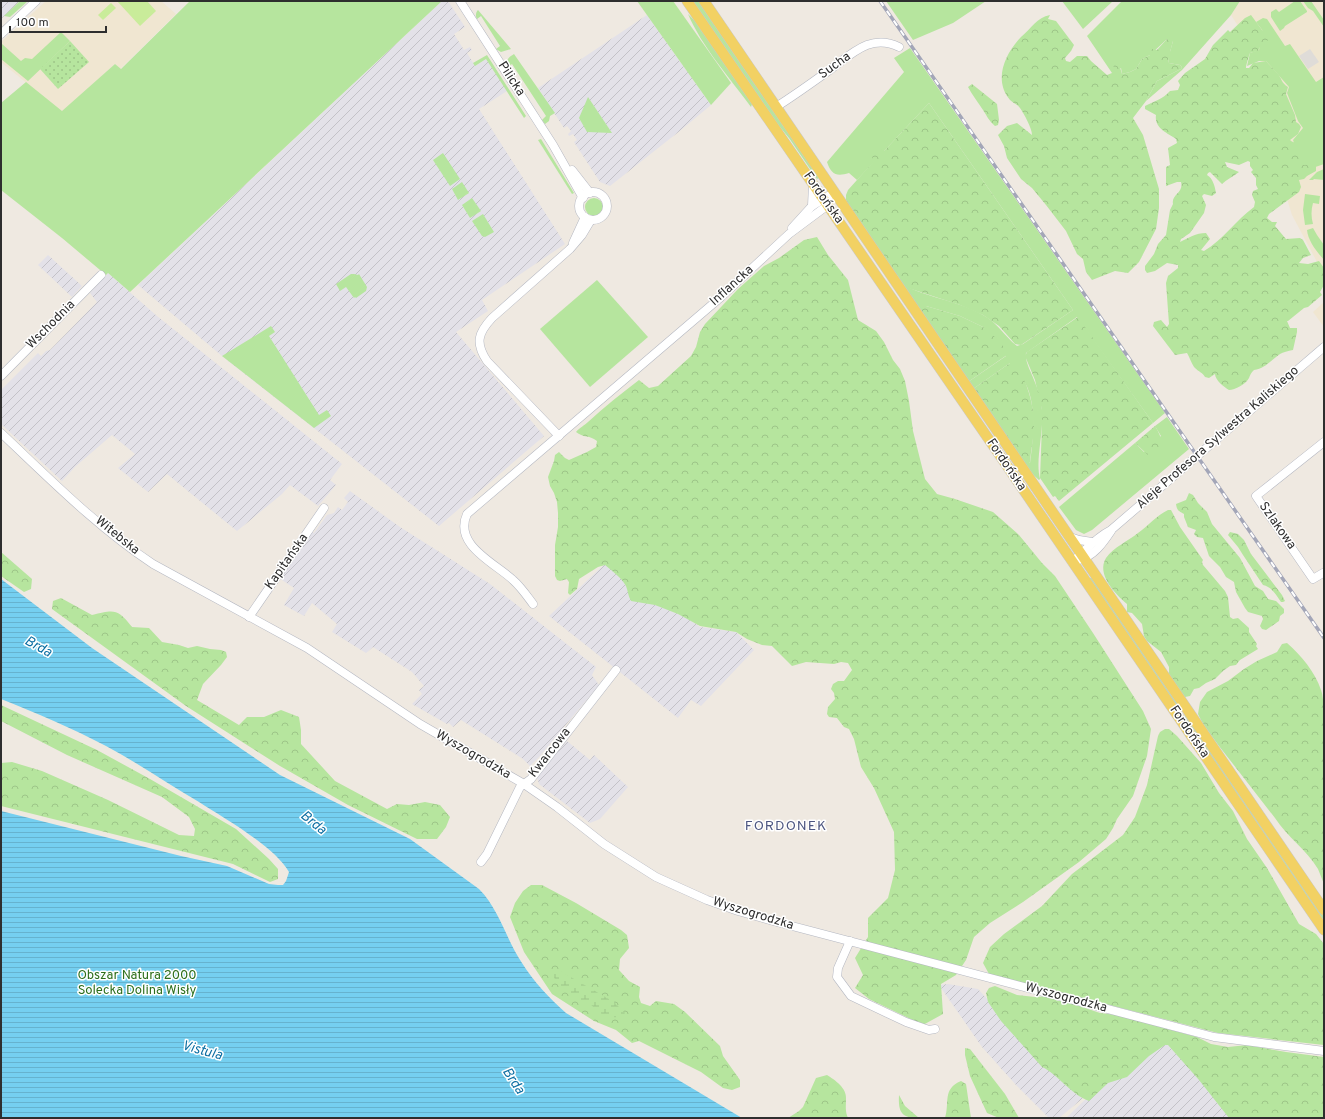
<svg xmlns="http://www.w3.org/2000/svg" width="1325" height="1119" font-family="Overpass,sans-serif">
	<defs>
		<pattern id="industrial-furrows" width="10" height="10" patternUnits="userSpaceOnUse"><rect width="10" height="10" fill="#e3e1e8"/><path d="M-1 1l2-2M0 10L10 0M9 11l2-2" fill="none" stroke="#c3c1c7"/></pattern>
		<pattern id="forest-crowns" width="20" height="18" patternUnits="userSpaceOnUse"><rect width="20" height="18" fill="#b6e59e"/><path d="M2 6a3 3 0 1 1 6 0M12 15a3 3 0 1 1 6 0" fill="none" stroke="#9dc588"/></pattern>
		<pattern id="wetland-marsh" width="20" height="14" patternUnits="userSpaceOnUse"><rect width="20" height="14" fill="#b6e59e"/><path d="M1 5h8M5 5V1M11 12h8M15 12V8" fill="none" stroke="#9dc588"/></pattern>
		<pattern id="park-dots" width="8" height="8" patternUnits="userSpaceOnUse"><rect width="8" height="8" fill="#b6e59e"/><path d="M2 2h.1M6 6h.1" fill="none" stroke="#9dc588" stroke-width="1.8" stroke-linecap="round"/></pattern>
		<pattern id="water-rules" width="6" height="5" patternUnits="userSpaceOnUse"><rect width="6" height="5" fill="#75cff0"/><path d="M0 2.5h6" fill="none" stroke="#66b2ce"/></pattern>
	</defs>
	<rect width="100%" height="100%" fill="#efe9e1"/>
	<!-- industrial -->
	<g fill="url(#industrial-furrows)">
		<path d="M1,1H20L1,19Z"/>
		<path d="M442,1H448L465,27L454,34L464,50L470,47L472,50L467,53L475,66L486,59L507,91L479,109L565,244L482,300L488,311L456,332L544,436L439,526L222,356L138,285Z"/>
		<path d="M647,15L711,105L681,130L610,186L600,182L574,142L577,140L573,134L569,136L568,134L571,131L567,126L564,128L538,88Z"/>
		<path d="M48,255L82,286L72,297L38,265Z"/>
		<path d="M108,273L157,316L342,464L330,480L336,485L318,506L290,485L282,494L237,531L167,474L148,492L118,468L135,454L112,435L76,466L62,481L1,424V390L38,353L41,356L46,351L50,350L97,302L90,293Z"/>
		<path d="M350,491L400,527L490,584L596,667L592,675L599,685L539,757L530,766L523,759L461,720L453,727L449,723L447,724L412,704L422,694L419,690L424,686L412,672L373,647L366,653L332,632L337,624L312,603L304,616L284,605L294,588L279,578L310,531L314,533L327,515L334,513L338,507L342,510L348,502L344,498Z"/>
		<path d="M608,561L700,627L736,632L754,650L701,706L691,700L678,718L549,616Z"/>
		<path d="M567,741L590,760L594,755L628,787L600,819L590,823L539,784L537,777Z"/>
		<path d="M948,984L978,989L1047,1064L1088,1094L1059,1118H1049L1016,1085L982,1047L939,985Z"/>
		<path d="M1163,1035L1229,1112V1118H1066L1091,1094Z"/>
	</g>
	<!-- education -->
	<g fill="#f0e6d1">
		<path d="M46,1H161L176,14L120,69L115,64L62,112L1,62V42Z"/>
		<path d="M1240,1H1324V275L1292,215L1279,173L1285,99L1231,15Z"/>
		<path d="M1324,302V327L1313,312Z"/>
	</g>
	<!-- grass -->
	<g fill="#b6e59e">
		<path d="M20,1H28L10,17L4,16Z"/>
		<path d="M190,1H442L130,292L108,273L106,275L62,238L1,190V103L26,82L62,111L115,64L121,69Z"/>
		<path d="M637,1H673L731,83L711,105Z"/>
		<path d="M691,1H700L820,177L817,179L789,138L761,104Z"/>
		<path d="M886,1H986L953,23L913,40Z"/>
		<path d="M1062,1H1113L1083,29Z"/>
		<path d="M1122,1H1240L1231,15L1182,70L1146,101L1157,81L1181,69L1182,67L1180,65L1169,63L1168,59L1173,41L1167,39L1150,55L1142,59L1136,69L1130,72L1122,74L1121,68L1112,73L1087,36Z"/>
		<path d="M1295,1H1300L1307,11V12L1285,26L1284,28L1280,31L1271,17V12L1276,9L1279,12Z"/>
		<path d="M1303,1H1311L1324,20V27L1313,11L1308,8Z"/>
		<path d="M478,10L511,49L501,52L496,49L500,46L481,16L477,19C475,16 476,12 478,10Z"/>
		<path d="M688,14L697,23L752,104L751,107C730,78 702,47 688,14Z"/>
		<path d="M1263,18L1267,19L1285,46L1290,44L1316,82L1324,77V164L1304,171L1293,140L1303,128L1298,121L1287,93L1289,87L1266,61H1259L1247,66L1250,53L1259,50L1263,31L1256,22Z"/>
		<path d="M61,32L70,41L28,81L1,59L2,44L21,61L25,58L32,59Z"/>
		<path d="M910,48L1165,413L1153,423L1077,317L1026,353C1025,363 1031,371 1034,380C1038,389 1041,400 1042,410C1044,432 1035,460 1040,479L1039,480L1029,471L1014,449L1030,463C1033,441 1037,403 1025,383C1021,376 1015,370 1010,363L973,389L968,382L1006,356L983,327L960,316L926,306L933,332L900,283C926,298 957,300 983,315C998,323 1004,336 1017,346L1023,344L1073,310L929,103L857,180L849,173C836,177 831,174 827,162L904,72L894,58Z"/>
		<path d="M514,54L555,113L550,116L549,121L545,124L542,120L546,116L512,64L508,67C505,60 509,57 514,54Z"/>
		<path d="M487,55L526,116L524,118L486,59L475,66L473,63Z"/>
		<path d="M588,97L612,133L587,132L579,118Z"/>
		<path d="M541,139L574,193L572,194L538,140Z"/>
		<path d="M443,153L460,179L450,186L433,160Z"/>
		<path d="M1324,169V180L1314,179L1313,180H1309L1317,172Z"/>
		<path d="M462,182L469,193L458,200L452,189Z"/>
		<path d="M1305,194L1320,196L1319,204L1313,203C1311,210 1311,217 1313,224L1305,225L1303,210Z"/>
		<path d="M472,198L481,211L470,218L462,205Z"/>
		<circle cx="594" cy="207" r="9"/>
		<path d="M483,214L494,232L485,237L482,236L472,221Z"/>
		<path d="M1313,228L1317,235L1324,245V260C1317,252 1308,241 1307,230Z"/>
		<path d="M351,274H354L358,275L359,274L367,287L366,291L356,298L355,297L354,298L346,287L340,291L336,284Z"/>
		<path d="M597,280L648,337L590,387L540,329Z"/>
		<path d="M271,326L275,332L269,336L319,415L327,410L331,416L314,428L222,356Z"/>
		<path d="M1167,417L1189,449L1092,530L1084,534L1076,530L1059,507L1135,443L1144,452L1161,436L1155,426Z"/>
		<path d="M1092,577L1178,705L1174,703L1089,579Z"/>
		<path d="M1185,715L1187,716L1324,916V924L1184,717Z"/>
	</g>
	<!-- forest -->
	<g fill="url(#forest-crowns)" fill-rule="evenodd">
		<path d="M1050,15L1048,19L1056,21L1074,45L1071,51L1065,58L1066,61L1070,62L1077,56H1087L1091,61L1107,75L1112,73L1114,65L1119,64L1122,74L1130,72L1136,69L1142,59L1150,55V53L1152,49L1157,50L1167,39L1173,36V41L1170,52L1172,55L1168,59L1169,63L1180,65L1182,67L1181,69L1157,81L1146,101L1133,118L1143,135L1159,189V208L1156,229L1139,262L1128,273L1115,271L1092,280L1086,272L1083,259L1077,254L1066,231L1046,205L1032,188L1021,179L1007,158L1004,146L998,135L1007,126L1017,123L1032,135C1032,128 1024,114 1020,108C1017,104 1013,103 1010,100C993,80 1005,54 1021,37C1031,29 1037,17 1050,15Z"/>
		<path d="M1251,15L1262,30L1270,33L1271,39L1262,43L1258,51L1250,53C1249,56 1246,65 1246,68H1249L1253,63L1266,61C1269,65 1274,69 1277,73C1282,78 1281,83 1288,87L1286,94L1295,115L1296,122L1299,124L1301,127L1298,134L1290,140C1292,142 1294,142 1296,143C1301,147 1304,159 1304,165L1314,163L1316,165V171L1307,176L1304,179L1299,180L1301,187L1299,192L1269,214L1267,218L1272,222H1277L1275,226L1286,239L1300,238L1303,240L1311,255L1303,258L1299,263L1308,264L1319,261L1324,268V285L1320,292L1322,295L1308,307L1304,308L1288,321H1287L1290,328H1297V332L1293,350C1288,351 1283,352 1280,354C1271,360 1265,369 1254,370C1251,373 1250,375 1249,378C1246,384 1235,390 1229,390C1224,387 1215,380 1215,374L1209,378L1205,377C1202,372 1199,372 1195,368C1192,365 1190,358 1187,353L1175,355L1153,326L1154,322L1161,320L1167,327L1169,324L1166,283L1168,276L1178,268V265L1167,263L1155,271L1147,273L1145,270V266L1154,254L1158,244L1166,235L1170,210L1173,204C1171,194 1184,193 1181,182H1177L1166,186V167L1170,165L1168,148L1177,143L1176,139C1167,133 1154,128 1156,115L1145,109V106C1153,102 1163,99 1170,91L1178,90L1180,85L1178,81L1185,73L1205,59L1213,45L1228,30L1230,32L1245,18ZM1248,161L1250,162V166L1253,170L1251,172L1256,178V185L1258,189L1253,191L1252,195L1255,202L1254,207C1236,220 1223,240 1204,251L1201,250L1210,239L1206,233C1196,233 1188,238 1180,242L1181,239L1190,233L1204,213L1206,205L1202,196L1204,194L1212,196L1216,193C1215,187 1213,178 1207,175L1208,173L1210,172L1222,184C1227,179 1233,177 1239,172L1227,167L1225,162L1239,165Z"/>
		<path d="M972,84L997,104L999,120L998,125L995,126C989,121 987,116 983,110C978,102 972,95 968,87Z"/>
		<path d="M929,103L1073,310L1021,345L1015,344L999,326L983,315L960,305L905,287L846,201V195L848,190L874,161L872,157L877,148L884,151Z"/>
		<path d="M817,237L828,255L848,280L858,320L876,331L884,342L893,360L900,369L905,381L909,401L913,431L925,479L937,494L955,499L993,512L1019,535L1042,563L1055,576L1093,633L1143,711L1151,729L1147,756L1133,796L1117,819L1113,828L1106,839L1079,862L1023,902L990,923L974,937L966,960L956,975L941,984L943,1014L923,1025L869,999L855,988L863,975L855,958L868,937V918L888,898L895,870L894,832L874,788L861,767L854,739L849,729L844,727L837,718L829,717L827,714L828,707L835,699L834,693L831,689L833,684L838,681H844L852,670L848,663L841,662L834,664L806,662L792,666L772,646L762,645L747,639L736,632L700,626L678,614L655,605L631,601C628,596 628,591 626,586C621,577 612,571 605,565L598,567L579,579L577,589L570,595L568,593L569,582L567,579L560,581L557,580L555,576V545L558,527V513L557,502L554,493L550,486L548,477L554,461L555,455L559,452L565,458L569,460L587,452L596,447L597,441C590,435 583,438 576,432C580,427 584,426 588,422C604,407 622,393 639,380L649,388L658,386L691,356L696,347L700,332L705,324L738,289L764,266L779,258L804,240Z"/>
		<path d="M926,306L960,316L983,327L992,334L1006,349L1007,355L968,382L933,332L921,309Z"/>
		<path d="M1078,317L1153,423L1059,501L1055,496L1053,497L1040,478L1042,425V410L1035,380L1025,356L1027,352Z"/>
		<path d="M1010,363H1015C1027,380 1034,405 1034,425C1034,437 1031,449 1030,462L1028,465H1026L973,389Z"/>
		<path d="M1155,426C1162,437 1169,456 1148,455L1135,443Z"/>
		<path d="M1189,493L1193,495L1198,503L1207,512L1212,524L1240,558L1255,586L1263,591L1268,599L1276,601L1284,609V613L1280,616L1279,621L1266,630L1262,629L1260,626L1263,619L1262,616L1248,612L1245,608L1236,592L1234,582L1226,577L1220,567L1209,556L1203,538L1197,537L1194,534L1196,530L1188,527L1184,517V514C1179,511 1177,511 1176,504L1186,500Z"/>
		<path d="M1168,510H1171L1180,527L1203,560L1202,562L1203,565L1225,591L1228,597L1230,617L1233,619L1238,618L1249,628V632L1257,644L1256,646L1258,649L1240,660L1236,665L1230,666L1223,671L1215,679L1206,683L1199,688L1194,689L1190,696L1185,697L1181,695L1169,676V667L1161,652L1147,641L1144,636L1142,624L1132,613L1127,612V604C1115,594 1096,574 1106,558C1114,547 1128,541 1138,533C1148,526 1157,515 1168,510Z"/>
		<path d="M1230,532L1238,534L1244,540L1251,554L1282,595L1285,601L1283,602H1281C1276,595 1272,587 1263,585L1243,555L1238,547L1228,535Z"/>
		<path d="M1,552L32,579L31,589L24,592L1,576Z"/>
		<path d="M61,598L92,615C114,610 117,608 132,627L149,628L162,642L179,645L188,648L197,646L210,649L221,650L226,652L227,657L221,665L203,684L197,700L239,725L247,717H264L281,710L299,717L301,730V744L335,781L387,809L397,804L409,805L425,802L440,805L450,817L446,827L437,839H417L348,805L280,766L186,706L52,609L53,601Z"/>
		<path d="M1287,643C1301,655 1315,672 1321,690C1323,695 1323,702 1324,709V884C1322,879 1320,874 1318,869C1307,850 1287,837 1275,818L1219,746L1203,724L1198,714L1200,702L1207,692L1228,681L1244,669L1257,661L1277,652L1282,644Z"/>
		<path d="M1,705L97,750L150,779L236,829L269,859L278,869V879L270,882L233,864L1,806V763L12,762L42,771L108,800L179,835L194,836L195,829L189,817L162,797L67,755L1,721Z"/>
		<path d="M1165,729H1169L1177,736L1201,763L1219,793L1233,811L1247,839L1267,868L1299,924L1316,934L1324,944V1045L1218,1033L989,974L983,963L990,947L1004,934L1042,906L1072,874L1123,835L1135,817L1147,785L1158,736L1160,732Z"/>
		<path d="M531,885H542L576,903L621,930L627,935L629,948L620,959L619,970L629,981L640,987L639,997L641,1003L650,1006L656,1001L674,1004L685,1012L720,1046L723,1056L740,1080V1087L732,1090L723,1088L701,1072L639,1041L632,1043L616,1030L594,1021L552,994L524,952L510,917L515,903L523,891Z"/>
		<path d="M995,986L1017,995L1035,997L1050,996L1100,1013L1117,1015L1197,1037L1211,1044L1228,1047L1247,1045L1286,1052L1324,1057V1118H1229L1199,1080L1168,1045H1165L1149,1056L1127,1077L1108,1083L1089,1101C1070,1094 1059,1075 1042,1067L1001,1021L988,1002L986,993L989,988Z"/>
		<path d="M965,1048L970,1049L1005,1094L1019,1118H999L987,1113L970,1076L965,1055Z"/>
		<path d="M827,1075C835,1080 847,1088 846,1099C846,1107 845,1111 848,1118H788L799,1111L803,1107L816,1078Z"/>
		<path d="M961,1081L966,1084L971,1118H945C950,1102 942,1089 961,1081Z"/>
		<path d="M899,1095L905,1106L919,1118C902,1118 898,1113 899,1095Z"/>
	</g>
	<!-- wetland -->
	<path fill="url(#wetland-marsh)" d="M552,971L562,972L614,1002L625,1013L622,1017C614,1018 605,1017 598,1011C593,1008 591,1003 586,1001C584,1000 582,1000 580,1000C566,995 555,985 552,971Z"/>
	<!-- park -->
	<path fill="url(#park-dots)" d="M70,41L89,62L58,89L40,69Z"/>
	<!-- pitch -->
	<g fill="#c9ec9a">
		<path d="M117,1H147L156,11L140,26Z"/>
		<path d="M111,3L116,8L103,20L98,15Z"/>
	</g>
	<!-- plaza -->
	<path fill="#dfdcd8" d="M1310,49L1319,62L1308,69L1299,56Z"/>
	<!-- water -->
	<path fill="url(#water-rules)" d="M1,579L92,648L280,775L410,839L479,889C499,909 506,939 522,963C534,982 549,998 566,1013L742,1118H1V811L181,856L227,866L269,884L278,885H283L286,881L289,872C275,847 224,818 199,802C168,784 138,763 106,746C72,728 36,713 1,699Z"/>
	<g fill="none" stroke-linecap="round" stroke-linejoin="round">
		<defs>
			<g id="minor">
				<path d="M460,1L553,145L583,198"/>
				<path d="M1,34L36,1"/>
				<path d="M776,107C795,95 813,82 831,69C843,60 854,50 867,45C878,41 889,42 899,47"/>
				<path d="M572,170L590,193"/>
				<circle cx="593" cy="206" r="14"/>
				<path d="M812,206L813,184"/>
				<path d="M792,228L812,206L828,196"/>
				<path d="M573,243L585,217"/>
				<path d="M1,376L101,275"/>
				<path d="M1,433C49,478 97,527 153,564L307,648L420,724L524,784L557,807L604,844L656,877L707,900L738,911L773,921L1214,1037L1324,1051"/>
				<path d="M559,436L487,361C475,343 478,333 492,318L570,249L582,235L591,220"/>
				<path d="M1070,537L1079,540L1092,542"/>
				<path d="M1079,560C1094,556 1103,543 1111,531"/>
				<path d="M1072,562C1086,550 1095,538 1111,530L1324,347"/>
				<path d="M1323,573L1313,579L1256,496L1324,442"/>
				<path d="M533,604C527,596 521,587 513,580C495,563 453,545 467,514L721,297L789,234L828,205L835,193"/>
				<path d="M249,617L324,508"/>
				<path d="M481,862L487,854L520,787L531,779L616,670"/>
				<path d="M850,941L838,968L837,977L851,996L906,1022L929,1030L935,1029"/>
			</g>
			<g id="major">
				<path d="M687,1L1001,457L1324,930"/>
				<path d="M704,1L1324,910"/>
			</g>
		</defs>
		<!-- minor casing -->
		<use href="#minor" stroke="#b4b7c1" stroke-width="9"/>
		<!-- major casing -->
		<use href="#major" stroke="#c9c9c9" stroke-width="11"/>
		<!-- minor -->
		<use href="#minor" stroke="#fff" stroke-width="8"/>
		<!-- major -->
		<use href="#major" stroke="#f2d163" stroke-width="10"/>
		<defs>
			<path id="rail" d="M880,1L1324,638"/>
		</defs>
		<!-- rail casing -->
		<use href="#rail" stroke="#a3a6b8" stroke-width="3.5"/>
		<!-- rail -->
		<use href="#rail" stroke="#fff" stroke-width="2" stroke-dasharray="6" stroke-linecap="butt"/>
	</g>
	<g text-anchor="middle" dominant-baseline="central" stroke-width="3" stroke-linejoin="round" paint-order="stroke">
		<!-- street labels -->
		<g font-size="13" fill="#2e2e2e" stroke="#fff">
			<text transform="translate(835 66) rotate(-36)">Sucha</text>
			<text transform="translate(511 79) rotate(57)">Pilicka</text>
			<text transform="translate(823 198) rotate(55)">Fordońska</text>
			<text transform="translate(732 286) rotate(-42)">Inflancka</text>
			<text transform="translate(51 325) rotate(-45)">Wschodnia</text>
			<text transform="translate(1218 438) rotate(-41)">Aleje Profesora Sylwestra Kaliskiego</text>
			<text transform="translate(1006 465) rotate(56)">Fordońska</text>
			<text transform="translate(1277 526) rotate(55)">Szlakowa</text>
			<text transform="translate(117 536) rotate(39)">Witebska</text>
			<text transform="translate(287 562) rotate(-55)">Kapitańska</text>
			<text transform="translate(1189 732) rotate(56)">Fordońska</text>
			<text transform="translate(550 753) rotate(-52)">Kwarcowa</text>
			<text transform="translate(473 755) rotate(30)">Wyszogrodzka</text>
			<text transform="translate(753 914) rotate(17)">Wyszogrodzka</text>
			<text transform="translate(1066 998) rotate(15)">Wyszogrodzka</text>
		</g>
		<!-- park labels -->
		<g font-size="13" fill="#2c6e1b" stroke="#fff">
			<text x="137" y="976">Obszar Natura 2000<tspan x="137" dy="15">Solecka Dolina Wisły</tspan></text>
		</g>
		<!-- water labels -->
		<g font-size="14" font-style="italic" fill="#0d6fa3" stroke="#fff">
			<text transform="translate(38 647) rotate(29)">Brda</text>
			<text transform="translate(313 823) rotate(39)">Brda</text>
			<text transform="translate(202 1051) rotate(15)">Vistula</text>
			<text transform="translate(513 1081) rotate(57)">Brda</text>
		</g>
		<!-- neighbourhood labels -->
		<g font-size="14" letter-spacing="1" fill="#4d5680" stroke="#fff">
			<text x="786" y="826">FORDONEK</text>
		</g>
	</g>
	<!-- border -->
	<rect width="1325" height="1119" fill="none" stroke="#2e2e2e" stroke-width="4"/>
	<!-- scale -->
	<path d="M10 26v6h96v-6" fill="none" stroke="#2e2e2e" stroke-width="2"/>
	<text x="16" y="26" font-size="12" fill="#2e2e2e" stroke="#ffffff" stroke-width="3" paint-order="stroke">100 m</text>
</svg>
